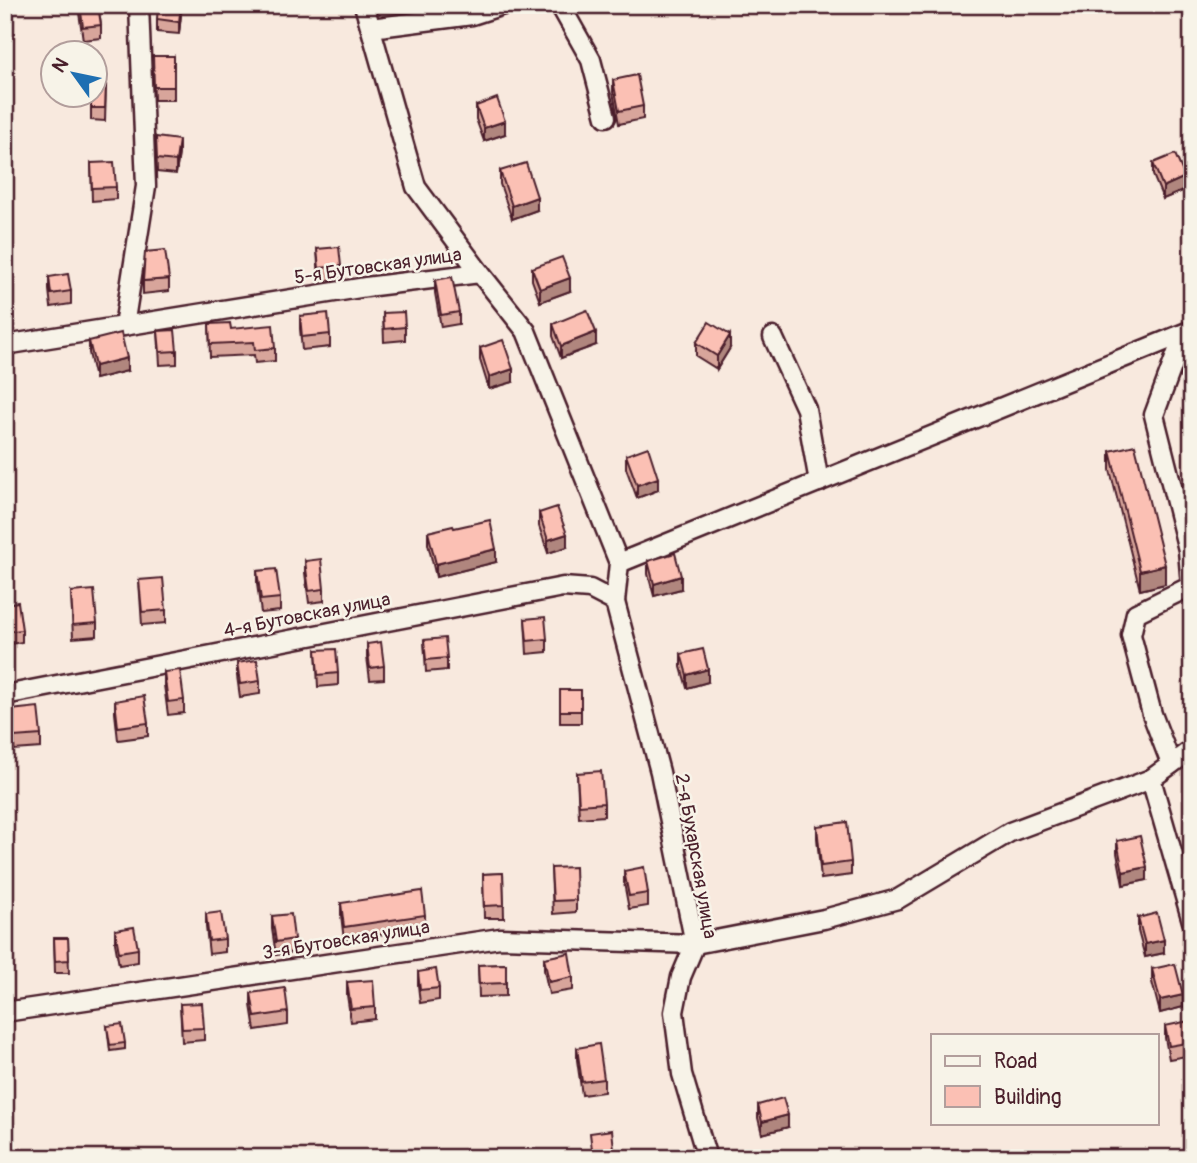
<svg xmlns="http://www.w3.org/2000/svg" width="1197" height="1163" font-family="Pangolin,sans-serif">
	<rect width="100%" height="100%" fill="#f8e9de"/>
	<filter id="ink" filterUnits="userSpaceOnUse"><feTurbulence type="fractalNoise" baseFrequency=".0143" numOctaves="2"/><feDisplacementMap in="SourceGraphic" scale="14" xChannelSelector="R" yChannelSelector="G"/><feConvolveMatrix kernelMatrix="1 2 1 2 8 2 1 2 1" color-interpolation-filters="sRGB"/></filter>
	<g filter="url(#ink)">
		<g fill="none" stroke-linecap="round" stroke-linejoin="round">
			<defs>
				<g id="minor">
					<path d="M364,5L416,187L480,273"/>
					<path d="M560,5L591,60L606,117"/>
					<path d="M371,28L472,15L503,5"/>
					<path d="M124,326L146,186L139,5"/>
					<path d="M773,337L806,409L819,482"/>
					<path d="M5,345L366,287L480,273L526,331L619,563L615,602L660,772L695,944L681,977L674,1012L682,1074L707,1158"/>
					<path d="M619,563L1192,330"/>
					<path d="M5,695L563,587L590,589L615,602"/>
					<path d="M1171,764L1152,714L1131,635L1136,613L1191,586L1188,550L1154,415L1184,334"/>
					<path d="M1151,779L1192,921"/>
					<path d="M5,1012L500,938L695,944L824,919L898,899L1010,832L1151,779L1192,749"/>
				</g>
			</defs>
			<!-- minor casing -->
			<use href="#minor" stroke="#4a1f2b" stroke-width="23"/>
			<!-- minor -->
			<use href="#minor" stroke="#f7f3e8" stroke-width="18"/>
		</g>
		<!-- wall -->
		<g fill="#d8a59b" stroke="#4a1f2b" stroke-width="2">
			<path d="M79,5H98L101,25V38L83,40L79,13Z"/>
			<path d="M182,5L179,34L157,32V19Z"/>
			<path d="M174,56V100H154L153,69Z"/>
			<path d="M5,64L12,87V100L5,101Z"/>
			<path d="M613,80L643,106V119L619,124L613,92Z"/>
			<path d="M106,85L105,121L91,120V94Z"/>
			<path d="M476,106L505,134L484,141L476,119Z"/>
			<path d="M156,137L179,153L176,174L157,172Z"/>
			<path d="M91,163L116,187V199L92,201Z"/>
			<path d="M1153,163L1185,190L1163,199L1153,175Z"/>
			<path d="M500,171L537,210L512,219L500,184Z"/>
			<path d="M317,249L341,266V279L319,281Z"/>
			<path d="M532,268L570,291L540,302L532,280Z"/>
			<path d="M49,277L71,291V304L51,307L49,290Z"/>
			<path d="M169,279V291L143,294V281Z"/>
			<path d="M435,280L459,312V324L441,327L435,293Z"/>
			<path d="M5,284L11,304V317L5,318Z"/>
			<path d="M383,313L405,327V340L384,342Z"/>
			<path d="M300,316L330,334V347L302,350L300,329Z"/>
			<path d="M209,324L231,329L275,348V361L255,363L254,355L210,357Z"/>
			<path d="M553,324L596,345L561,358L553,336Z"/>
			<path d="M158,331L177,351V364L160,365Z"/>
			<path d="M89,341L127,371L95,379L89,353Z"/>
			<path d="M696,343L730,348L717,369L696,356Z"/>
			<path d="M480,348L513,382L489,389L480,360Z"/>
			<path d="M1110,451L1165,584L1140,590L1110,470Z"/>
			<path d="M626,455L658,490L637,498L626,468Z"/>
			<path d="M539,513L567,547L548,553L539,526Z"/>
			<path d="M454,528L496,562L436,577L428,544V532Z"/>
			<path d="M305,561L324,589V601L309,603L305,573Z"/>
			<path d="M648,561L681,589L654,596L648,574Z"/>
			<path d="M257,571L280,598V611L261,613L257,584Z"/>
			<path d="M139,580L166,610V623L142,625Z"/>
			<path d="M71,592L97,623V636L73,638Z"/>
			<path d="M5,604L22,630V642L5,645Z"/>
			<path d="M525,619L547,639V652L527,654Z"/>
			<path d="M424,640L447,658V670L426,672Z"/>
			<path d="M367,644L384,666V679L370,680L367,657Z"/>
			<path d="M316,650L338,673V685L318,687Z"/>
			<path d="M681,654L708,682L687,688L681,667Z"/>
			<path d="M237,663L260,681V694L240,697L237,676Z"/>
			<path d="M164,672L184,700V713L168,715L164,685Z"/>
			<rect x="560" y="690" width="21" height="33"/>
			<path d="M115,701L148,723V736L118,740L115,713Z"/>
			<path d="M11,710L41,735V748L14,750Z"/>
			<path d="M577,773L604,803V816L579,818Z"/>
			<path d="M817,826L851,862V875L821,879L817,838Z"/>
			<path d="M1117,841L1147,880L1123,885L1117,853Z"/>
			<path d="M551,868L576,900V912L553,914Z"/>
			<path d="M624,871L648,893V906L629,909L624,883Z"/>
			<path d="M503,873L504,918H484L483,874Z"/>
			<path d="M341,903L425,915V928L344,940L341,915Z"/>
			<path d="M206,914L225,939V952L209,954L206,927Z"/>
			<path d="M272,916L294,939V952L276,955L272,929Z"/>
			<path d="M1138,918L1164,953L1145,957L1138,931Z"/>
			<path d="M115,930L138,949V962L119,965L115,943Z"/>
			<path d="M54,938H68L69,973H55Z"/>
			<path d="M544,958L573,977V990L549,994L544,970Z"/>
			<path d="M506,964V996L479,997L478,965Z"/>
			<path d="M1152,969L1183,1007L1160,1013L1152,982Z"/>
			<path d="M418,972L439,988V1000L420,1003L418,985Z"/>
			<path d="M347,982L375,1007V1019L351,1022L347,995Z"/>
			<path d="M251,993L288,1012V1025L255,1030L251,1005Z"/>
			<path d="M180,1004L204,1028V1040L182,1042Z"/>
			<path d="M107,1026L125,1043V1049L110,1051Z"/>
			<path d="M1165,1026L1192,1035V1055L1169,1059L1165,1038Z"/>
			<path d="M577,1048L604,1079V1092L582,1095L577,1060Z"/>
			<path d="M758,1105L788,1127L762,1134L758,1118Z"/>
		</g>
		<!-- shaded-wall -->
		<g fill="#b0867e" stroke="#4a1f2b" stroke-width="2">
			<path d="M181,5H182L179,34V22Z"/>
			<path d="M505,121V134L484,141V128Z"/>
			<path d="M179,140V153L176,174V161Z"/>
			<path d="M1185,177V190L1163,199V187Z"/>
			<path d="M537,197V210L512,219V206Z"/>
			<path d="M570,278V291L540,302V289Z"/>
			<path d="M596,332V345L561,358V346Z"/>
			<path d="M730,335V348L717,369V356Z"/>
			<path d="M127,358V371L95,379V366Z"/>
			<path d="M513,369V382L489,389V377Z"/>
			<path d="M658,478V490L637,498V485Z"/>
			<path d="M567,534V547L548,553V540Z"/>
			<path d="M496,549V562L436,577V564Z"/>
			<path d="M1165,565V584L1140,590V571Z"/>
			<path d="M681,576V589L654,596V584Z"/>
			<path d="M708,669V682L687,688V675Z"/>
			<path d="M1147,867V880L1123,885V872Z"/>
			<path d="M1164,940V953L1145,957V944Z"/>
			<path d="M1183,995V1007L1160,1013V1000Z"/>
			<path d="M788,1115V1127L762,1134V1122Z"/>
		</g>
		<!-- building -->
		<g fill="#fbc0b4" stroke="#4a1f2b" stroke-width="2">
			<path d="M80,5H98L101,25L83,27Z"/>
			<path d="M158,5H181L179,22L157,19Z"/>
			<path d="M153,56H174V87H154Z"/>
			<path d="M8,63L12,87L5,88V64Z"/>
			<path d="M637,75L643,106L619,111L613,80Z"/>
			<path d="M94,85H106L105,108H91V94H94Z"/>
			<path d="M497,98L505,121L484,128L476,106Z"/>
			<path d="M156,137L179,140L176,161L157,159Z"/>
			<path d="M1175,154L1185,177L1163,187L1153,163Z"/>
			<path d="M114,162L116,187L92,188L91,163Z"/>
			<path d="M526,163L537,197L512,206L500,171Z"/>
			<path d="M339,247L341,266L319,268L317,249Z"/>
			<path d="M165,250L169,279L143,281L145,252Z"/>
			<path d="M562,257L570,278L540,289L532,268Z"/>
			<path d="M68,274L71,291L51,294L49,277Z"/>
			<path d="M452,277L459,312L441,315L435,280Z"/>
			<path d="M5,284H7L11,304L5,305Z"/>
			<path d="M587,310L596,332L561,346L553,324Z"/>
			<path d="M404,312L405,327L384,329L383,313Z"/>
			<path d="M328,313L330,334L302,337L300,316Z"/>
			<path d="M709,322L730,335L717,356L696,343Z"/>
			<path d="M230,323L231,329L273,325L275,348L255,350L254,342L210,344L209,324Z"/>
			<path d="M175,330L177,351L160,352L158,331Z"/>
			<path d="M121,333L127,358L95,366L89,341Z"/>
			<path d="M503,340L513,369L489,377L480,348Z"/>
			<path d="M1135,445L1165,565L1140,571L1110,451Z"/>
			<path d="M648,447L658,478L637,485L626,455Z"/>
			<path d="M557,507L567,534L548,540L539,513Z"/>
			<path d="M490,520L496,549L436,564L428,532L453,526L454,528Z"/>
			<path d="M675,553L681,576L654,584L648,561Z"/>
			<path d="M321,559L324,589L309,591L305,561Z"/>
			<path d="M276,569L280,598L261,600L257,571Z"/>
			<path d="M163,578L166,610L142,612L139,580Z"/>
			<path d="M94,590L97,623L73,625L71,592Z"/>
			<path d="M18,602L22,630L5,632V604Z"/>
			<path d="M545,617L547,639L527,641L525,619Z"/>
			<path d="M445,638L447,658L426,660L424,640Z"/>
			<path d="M381,642L384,666L370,668L367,644Z"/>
			<path d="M336,649L338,673L318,675L316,650Z"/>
			<path d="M703,649L708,669L687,675L681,654Z"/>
			<path d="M257,660L260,681L240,684L237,663Z"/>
			<path d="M180,670L184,700L168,702L164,672Z"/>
			<rect x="560" y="690" width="21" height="21"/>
			<path d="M144,696L148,723L118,727L115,701Z"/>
			<path d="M38,707L41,735L14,737L11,710Z"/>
			<path d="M601,771L604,803L579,805L577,773Z"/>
			<path d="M847,822L851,862L821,866L817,826Z"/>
			<path d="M1140,836L1147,867L1123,872L1117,841Z"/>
			<path d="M575,867L576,900L553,901L551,868Z"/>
			<path d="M644,867L648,893L629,896L624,871Z"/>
			<path d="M503,873L504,905L484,906L483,874Z"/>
			<path d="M422,891L425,915L344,927L341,903Z"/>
			<path d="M221,912L225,939L209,941L206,914Z"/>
			<path d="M1157,913L1164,940L1145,944L1138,918Z"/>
			<path d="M291,914L294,939L276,942L272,916Z"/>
			<path d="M134,927L138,949L119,952L115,930Z"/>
			<path d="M54,938H68L69,960L55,961Z"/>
			<path d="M569,953L573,977L549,982L544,958Z"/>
			<path d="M506,964V983L479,984L478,965Z"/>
			<path d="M1175,964L1183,995L1160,1000L1152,969Z"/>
			<path d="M436,969L439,988L420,990L418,972Z"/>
			<path d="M373,980L375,1007L351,1009L347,982Z"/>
			<path d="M285,988L288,1012L255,1017L251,993Z"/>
			<path d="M202,1003L204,1028L182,1029L180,1004Z"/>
			<path d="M1189,1021L1192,1042L1169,1046L1165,1026Z"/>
			<path d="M122,1024L125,1043L110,1045L107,1026Z"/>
			<path d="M599,1044L604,1079L582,1082L577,1048Z"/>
			<path d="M783,1098L788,1115L762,1122L758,1105Z"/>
			<path d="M612,1130L615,1158H593L590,1133Z"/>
		</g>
	</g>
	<g text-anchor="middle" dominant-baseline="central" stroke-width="5" stroke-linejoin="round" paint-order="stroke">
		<!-- street labels -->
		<g font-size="19" fill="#4a1f2b" stroke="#f7f3e8">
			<text transform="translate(378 266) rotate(-8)">5-я Бутовская улица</text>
			<text transform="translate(307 615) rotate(-11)">4-я Бутовская улица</text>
			<text transform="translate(696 856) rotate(80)">2-я Бухарская улица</text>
			<text transform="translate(346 940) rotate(-9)">3-я Бутовская улица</text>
		</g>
	</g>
	<!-- margin -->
	<rect width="1197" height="1163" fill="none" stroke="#f7f3e8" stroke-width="28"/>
	<rect x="14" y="14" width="1169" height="1135" fill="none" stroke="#4a1f2b" stroke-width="2.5" filter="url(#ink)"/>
	<!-- legend -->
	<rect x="931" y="1034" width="228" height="91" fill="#f7f3e8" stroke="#b29e9c" stroke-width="2"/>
	<rect x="945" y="1056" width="35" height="10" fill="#f7f3e8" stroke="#b29e9c" stroke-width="2"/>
	<text x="994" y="1068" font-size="21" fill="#4a1f2b">Road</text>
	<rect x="945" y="1086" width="35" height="21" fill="#fbc0b4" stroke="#b29e9c" stroke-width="2"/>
	<text x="994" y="1104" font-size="21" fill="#4a1f2b">Building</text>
	<!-- north arrow -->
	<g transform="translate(74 74) rotate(303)"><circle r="33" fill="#f7f3e8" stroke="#b29e9c" stroke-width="2"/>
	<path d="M0-5L12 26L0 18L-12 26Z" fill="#1f6fb2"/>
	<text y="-10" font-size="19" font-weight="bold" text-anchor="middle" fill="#4a1f2b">N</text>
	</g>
</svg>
